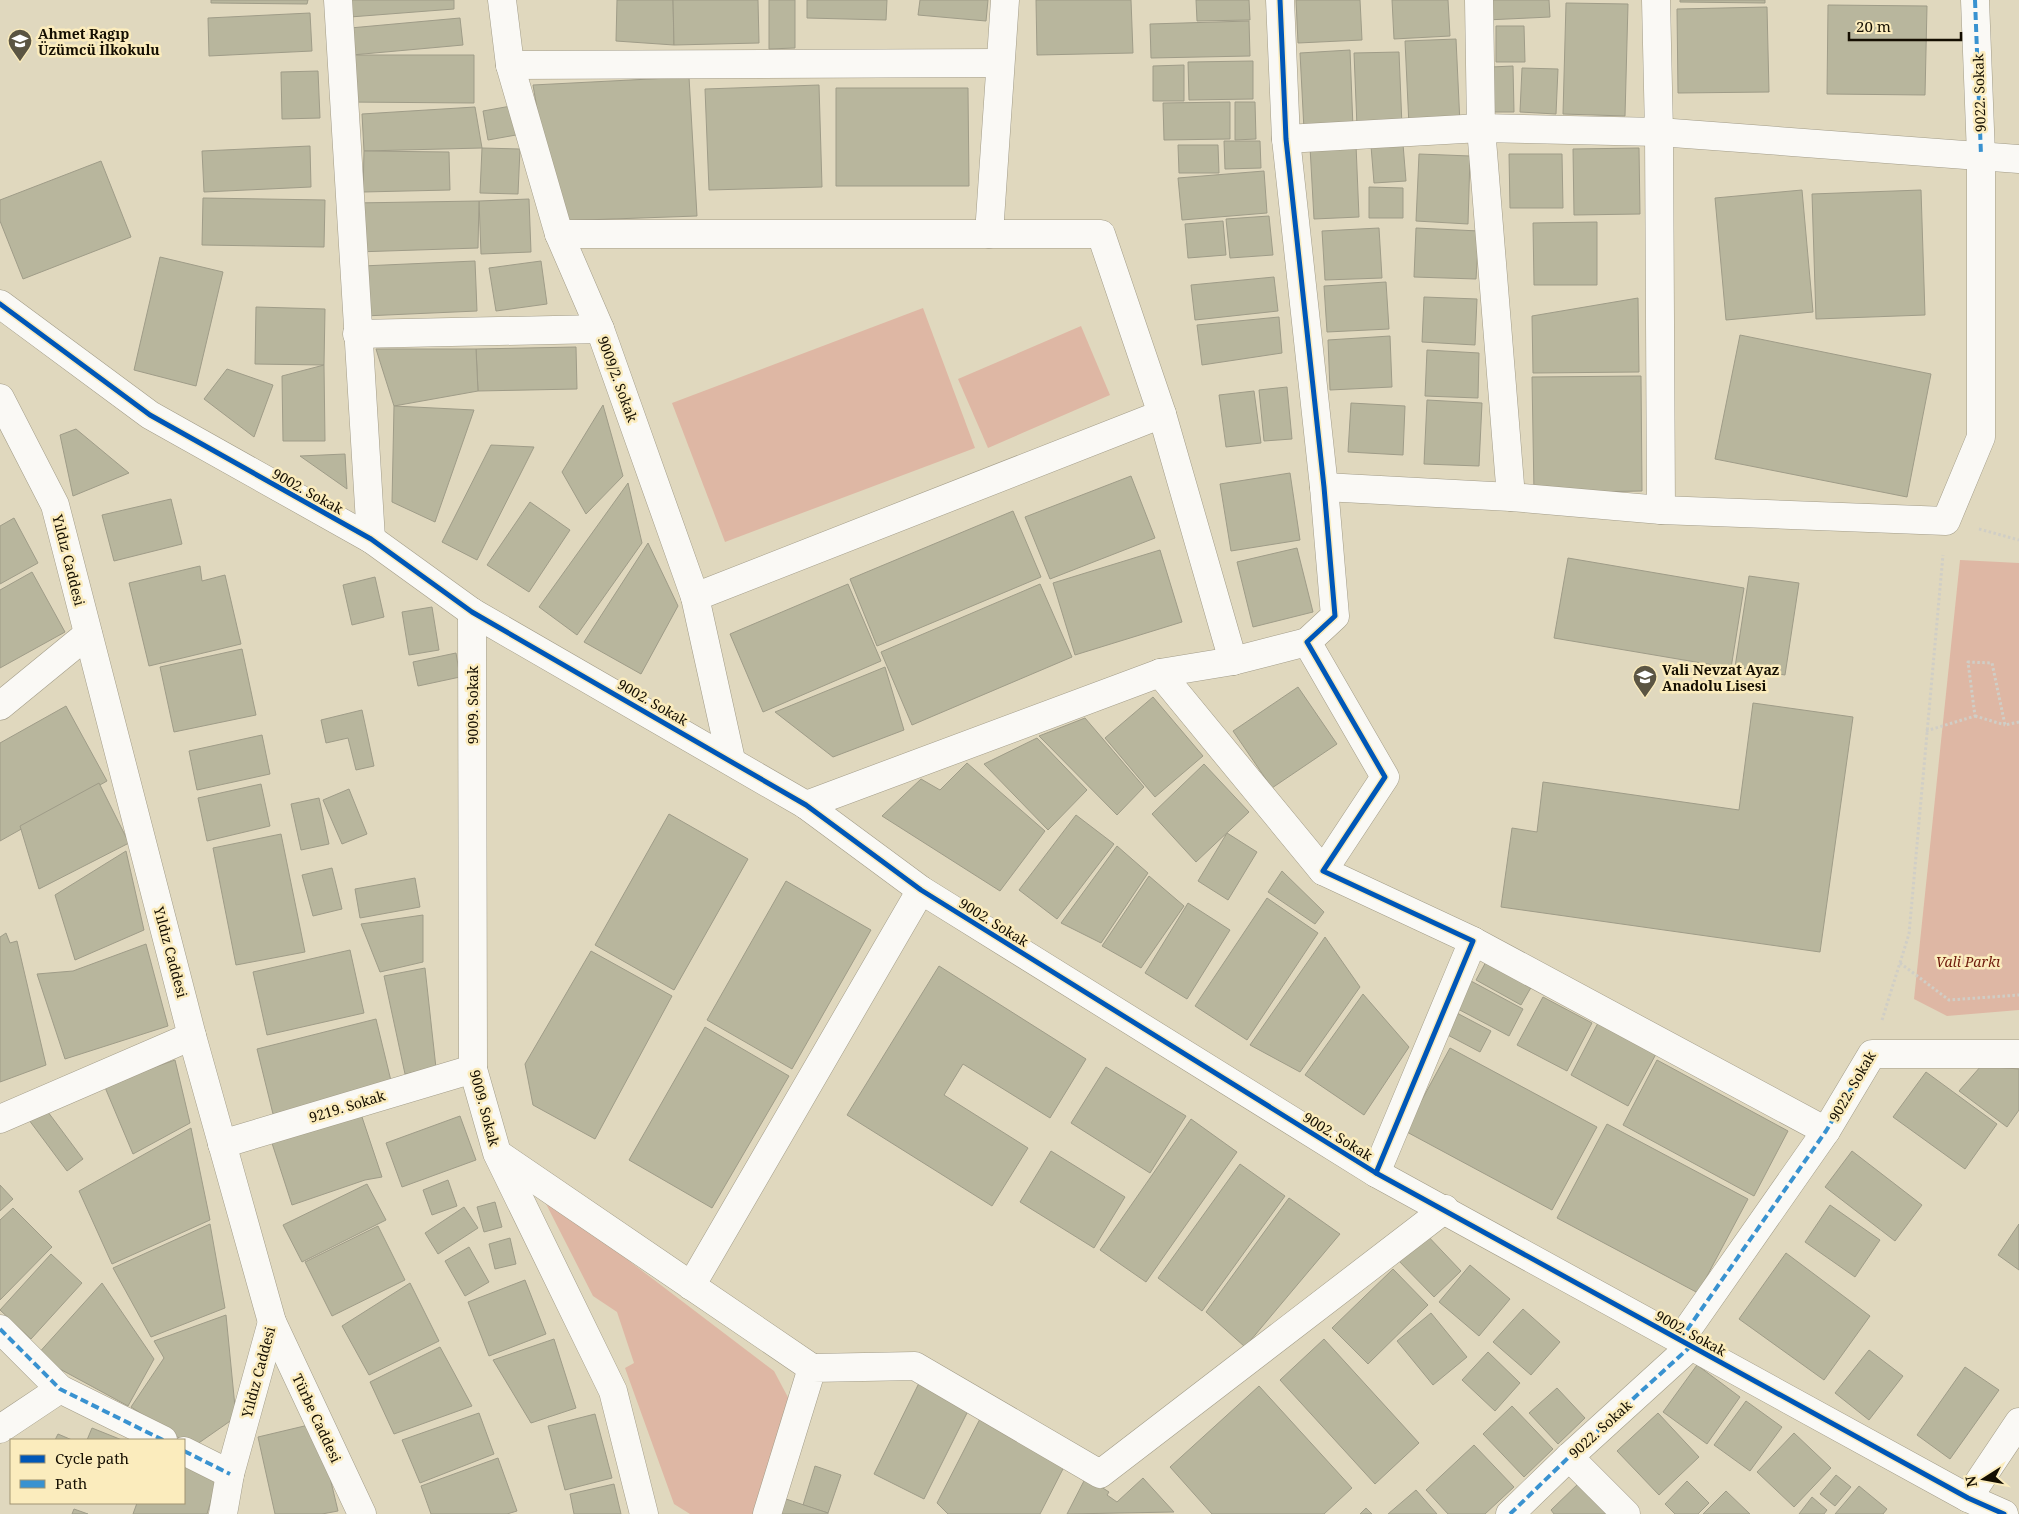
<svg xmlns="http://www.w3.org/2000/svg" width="2019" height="1514" font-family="'Noto Serif',serif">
	<rect width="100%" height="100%" fill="#e0d8be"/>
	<!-- green -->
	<g fill="#deb7a4">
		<path d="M923,308L975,448L725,542L672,403Z"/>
		<path d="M1081,326L1110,395L988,448L958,379Z"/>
		<path d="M1960,560L2019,563V1010L1947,1016L1914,999Z"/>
		<path d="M541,1194L774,1371L791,1403L756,1514H690L674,1504L625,1368L634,1363L617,1312L593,1296Z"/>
	</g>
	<!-- building -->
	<g fill="#b8b69d" stroke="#9f9c88">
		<path d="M211,0H308L307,4L211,3Z"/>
		<path d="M348,0H454V9L350,17Z"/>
		<path d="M617,0H673L674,45L616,41Z"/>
		<path d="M673,0H758L759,43L674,45Z"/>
		<path d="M769,0H795V48L769,49Z"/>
		<path d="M807,0H887L886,20L807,18Z"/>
		<path d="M920,0H988L986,21L918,15Z"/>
		<path d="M1036,0H1131L1133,53L1037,55Z"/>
		<path d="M1196,0H1249L1250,20L1197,21Z"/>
		<path d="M1296,0H1360L1362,40L1298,43Z"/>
		<path d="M1392,0H1448L1450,36L1394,39Z"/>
		<path d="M1485,0H1549L1550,17L1486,20Z"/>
		<path d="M1680,0H1765V3L1680,2Z"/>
		<path d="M1566,3L1628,4L1625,116L1563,114Z"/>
		<path d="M1828,5L1927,6L1925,95L1827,94Z"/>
		<path d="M1767,7L1769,92L1678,93L1677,9Z"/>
		<path d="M310,13L312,51L209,56L208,18Z"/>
		<path d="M460,18L463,45L352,55L350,28Z"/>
		<path d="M1249,21L1250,56L1151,58L1150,24Z"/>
		<path d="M1496,26H1524L1525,62H1496Z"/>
		<path d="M1456,39L1460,124L1409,126L1405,41Z"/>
		<path d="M1350,50L1353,128L1304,130L1300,53Z"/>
		<path d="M1399,52L1402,126L1357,127L1354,53Z"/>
		<path d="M352,55H474V103L346,102Z"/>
		<path d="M1253,61V99L1189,100L1188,62Z"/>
		<path d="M1184,65V101H1153V66Z"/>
		<path d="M1513,66L1514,112H1492L1491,67Z"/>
		<path d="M1522,68L1558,69L1556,114L1520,112Z"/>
		<path d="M318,71L320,118L282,119L281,72Z"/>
		<path d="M689,77L697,216L556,221L533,85Z"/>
		<path d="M819,85L822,187L709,190L705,89Z"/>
		<path d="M836,88H968L969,186H836Z"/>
		<path d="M1230,102V139L1164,140L1163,103Z"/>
		<path d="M1235,102H1255L1256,139L1235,140Z"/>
		<path d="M511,106L516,135L488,140L483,111Z"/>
		<path d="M475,107L482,148L364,151L362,114Z"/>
		<path d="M1224,141H1260L1261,168L1225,169Z"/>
		<path d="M1403,144L1406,181L1374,183L1371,146Z"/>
		<path d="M1178,145H1218L1219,173H1179Z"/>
		<path d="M1356,145L1359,217L1314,219L1310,147Z"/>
		<path d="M310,146L311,187L204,192L202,151Z"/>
		<path d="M482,148L520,149L518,194L480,193Z"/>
		<path d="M1639,148L1640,214L1574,215L1573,149Z"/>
		<path d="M364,151L449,152L450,190L363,192Z"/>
		<path d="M1419,154L1470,156L1468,224L1416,221Z"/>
		<path d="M1509,154H1562L1563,208H1510Z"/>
		<path d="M101,161L131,237L23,279L0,221V200Z"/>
		<path d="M1264,171L1267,213L1182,220L1178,178Z"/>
		<path d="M1369,187L1403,188V218H1369Z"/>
		<path d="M1802,190L1813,312L1726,320L1715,198Z"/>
		<path d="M1921,190L1925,315L1816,319L1812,194Z"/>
		<path d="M203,198L325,200L324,247L202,245Z"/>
		<path d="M529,199L531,252L481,254L479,201Z"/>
		<path d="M479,201L478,248L356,252L354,203Z"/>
		<path d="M1269,216L1273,255L1230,258L1226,219Z"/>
		<path d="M1223,221L1226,255L1188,258L1185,224Z"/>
		<path d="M1597,222V285H1534L1533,223Z"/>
		<path d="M1379,228L1382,278L1325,280L1322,231Z"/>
		<path d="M1416,228L1479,231L1476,279L1414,277Z"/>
		<path d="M160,257L223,272L196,386L134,370Z"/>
		<path d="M475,261L477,311L364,316L362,266Z"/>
		<path d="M541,261L547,304L496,311L489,268Z"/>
		<path d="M1274,277L1278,311L1195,320L1191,285Z"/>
		<path d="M1386,282L1389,329L1327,332L1324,286Z"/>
		<path d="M1424,297L1477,299L1475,345L1422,342Z"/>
		<path d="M1638,298L1639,372L1533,373L1532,316Z"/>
		<path d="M256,307L325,309L324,365L255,364Z"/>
		<path d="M1279,317L1282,353L1202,365L1197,325Z"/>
		<path d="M1740,335L1931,374L1907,497L1715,459Z"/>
		<path d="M1390,336L1392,387L1330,390L1328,340Z"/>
		<path d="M576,347L577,389L478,391L476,349Z"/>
		<path d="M376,349H476L478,391L394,406Z"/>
		<path d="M1427,350L1479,353L1478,398L1425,396Z"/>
		<path d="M324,365L325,441H283L282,376Z"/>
		<path d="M227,369L273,385L254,437L204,399Z"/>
		<path d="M1641,376L1642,491L1534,493L1532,377Z"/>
		<path d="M1287,387L1292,439L1264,441L1259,390Z"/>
		<path d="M1254,391L1261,443L1226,447L1219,395Z"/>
		<path d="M1427,400L1482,403L1479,466L1424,464Z"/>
		<path d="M1351,403L1405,406L1403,455L1348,452Z"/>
		<path d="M603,405L623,476L586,514L562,472Z"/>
		<path d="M394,406L474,410L435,522L392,502Z"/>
		<path d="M76,429L129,473L73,496L60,435Z"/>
		<path d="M491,445L534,447L477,560L442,542Z"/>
		<path d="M345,454L347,489L300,456Z"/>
		<path d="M1290,473L1300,540L1231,551L1220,484Z"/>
		<path d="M1131,476L1155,538L1050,579L1025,517Z"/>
		<path d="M628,483L642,543L577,635L539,607Z"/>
		<path d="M171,499L182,544L114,561L102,515Z"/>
		<path d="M530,502L570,530L529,592L487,565Z"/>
		<path d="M1013,511L1041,577L877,646L850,579Z"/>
		<path d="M14,518L38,563L0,584V526Z"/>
		<path d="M648,543L678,606L641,674L584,642Z"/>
		<path d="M1297,548L1313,612L1253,627L1237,562Z"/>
		<path d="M1160,550L1182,622L1075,655L1053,583Z"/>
		<path d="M1568,558L1744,588L1731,668L1554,638Z"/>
		<path d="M200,566L202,581L225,575L241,644L149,666L129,583Z"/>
		<path d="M32,572L65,632L0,668V590Z"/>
		<path d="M1749,576L1799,583L1785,675L1735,667Z"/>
		<path d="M375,577L384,617L352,625L343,585Z"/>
		<path d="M848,584L881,661L763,712L730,634Z"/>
		<path d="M1040,584L1072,657L912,725L881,652Z"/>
		<path d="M432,607L439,650L409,655L402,612Z"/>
		<path d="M242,649L256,715L174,732L160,667Z"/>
		<path d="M456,653L460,677L418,686L413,662Z"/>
		<path d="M885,667L904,730L833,757L775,712Z"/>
		<path d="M1298,687L1337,744L1272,788L1233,731Z"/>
		<path d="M1153,697L1203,756L1155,797L1105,738Z"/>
		<path d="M1753,703L1853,717L1820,952L1501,907L1512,828L1537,832L1543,782L1739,810Z"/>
		<path d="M66,706L107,781L0,841V743Z"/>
		<path d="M362,710L374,766L356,770L348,738L326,743L321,720Z"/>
		<path d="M1085,718L1144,787L1117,815L1039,736Z"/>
		<path d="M262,735L270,774L197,790L189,751Z"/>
		<path d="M1037,738L1087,790L1048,830L984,764Z"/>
		<path d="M967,763L1045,831L1000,891L882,816L921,779L940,790Z"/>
		<path d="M1204,764L1249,812L1196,862L1152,814Z"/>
		<path d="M99,783L129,843L39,889L20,826Z"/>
		<path d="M261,784L270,826L207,841L198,798Z"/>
		<path d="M349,789L367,834L342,844L323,800Z"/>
		<path d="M319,798L329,844L301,850L291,804Z"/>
		<path d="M669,814L748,859L674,990L595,945Z"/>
		<path d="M1076,815L1114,844L1057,919L1019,890Z"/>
		<path d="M1227,833L1257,852L1228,900L1198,881Z"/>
		<path d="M281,834L305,952L236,965L213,848Z"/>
		<path d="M1117,846L1148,873L1101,943L1061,923Z"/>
		<path d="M126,851L144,930L75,960L55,895Z"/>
		<path d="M332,868L342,909L313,916L302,875Z"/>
		<path d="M1282,871L1324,912L1315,924L1268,892Z"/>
		<path d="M1149,876L1184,906L1141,968L1102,946Z"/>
		<path d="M415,878L420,907L360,918L355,889Z"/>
		<path d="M786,881L871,930L792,1069L707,1020Z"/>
		<path d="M1267,898L1318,933L1247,1040L1195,1006Z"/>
		<path d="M1188,903L1230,930L1187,999L1145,973Z"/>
		<path d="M423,915V962L380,972L361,924Z"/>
		<path d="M6,933L10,943L17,941L46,1065L0,1082V937Z"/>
		<path d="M1325,937L1360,987L1300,1072L1250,1045Z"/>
		<path d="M146,944L168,1026L65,1059L37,974L73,971Z"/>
		<path d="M350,950L364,1013L267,1035L253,972Z"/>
		<path d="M591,951L672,996L595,1139L533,1105L525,1064Z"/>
		<path d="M1487,960L1533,984L1521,1005L1476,980Z"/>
		<path d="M939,966L1086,1059L1050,1118L963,1064L944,1095L1028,1148L992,1206L847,1115Z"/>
		<path d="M425,968L436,1068L405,1074L384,976Z"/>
		<path d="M1471,981L1523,1009L1509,1036L1456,1008Z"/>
		<path d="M1363,994L1409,1047L1364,1115L1305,1075Z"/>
		<path d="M1543,997L1592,1023L1567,1071L1517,1045Z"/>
		<path d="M1455,1012L1491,1031L1480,1052L1444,1033Z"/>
		<path d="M376,1019L392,1085L273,1114L257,1049Z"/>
		<path d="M1598,1023L1656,1054L1628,1106L1571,1075Z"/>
		<path d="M705,1027L789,1076L712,1208L629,1160Z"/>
		<path d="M1450,1048L1597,1127L1552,1210L1405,1131Z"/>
		<path d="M175,1060L190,1123L133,1154L104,1085Z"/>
		<path d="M1657,1060L1788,1131L1754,1196L1623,1125Z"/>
		<path d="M1981,1066L2019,1069V1110L2007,1127L1959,1091Z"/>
		<path d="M1106,1067L1186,1116L1150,1173L1071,1123Z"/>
		<path d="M1926,1072L1997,1124L1965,1169L1893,1117Z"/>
		<path d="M42,1104L83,1159L67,1171L26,1116Z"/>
		<path d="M359,1108L382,1177L365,1180L292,1205L270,1137Z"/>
		<path d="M460,1116L476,1160L402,1187L386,1143Z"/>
		<path d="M1191,1119L1237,1152L1146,1282L1100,1250Z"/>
		<path d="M1607,1124L1748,1199L1698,1293L1557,1218Z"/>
		<path d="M191,1128L210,1220L112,1264L79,1191Z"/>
		<path d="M1051,1151L1125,1197L1094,1248L1020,1202Z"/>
		<path d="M1852,1151L1922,1205L1895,1241L1825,1187Z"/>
		<path d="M1240,1164L1285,1196L1202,1311L1158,1278Z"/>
		<path d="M448,1180L457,1206L432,1215L423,1190Z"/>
		<path d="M367,1184L386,1220L302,1262L283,1225Z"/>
		<path d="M0,1185L13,1199L0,1211Z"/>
		<path d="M1289,1198L1340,1234L1245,1347L1206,1312Z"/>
		<path d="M495,1202L502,1227L484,1232L477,1207Z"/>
		<path d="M1830,1205L1880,1240L1855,1277L1805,1242Z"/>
		<path d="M464,1207L478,1228L438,1254L425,1233Z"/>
		<path d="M13,1208L52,1247L0,1300V1220Z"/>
		<path d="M210,1224L225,1308L151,1337L113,1268Z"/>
		<path d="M2019,1224V1270L1998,1255Z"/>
		<path d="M378,1226L405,1280L332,1316L305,1262Z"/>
		<path d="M1424,1232L1461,1271L1434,1297L1397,1259Z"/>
		<path d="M510,1238L516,1264L495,1269L489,1244Z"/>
		<path d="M469,1247L489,1282L465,1296L445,1261Z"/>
		<path d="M1786,1253L1870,1316L1824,1380L1739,1319Z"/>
		<path d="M51,1254L82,1283L31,1339L0,1310Z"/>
		<path d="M1470,1265L1510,1299L1479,1336L1439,1302Z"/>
		<path d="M1393,1269L1428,1305L1368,1364L1332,1328Z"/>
		<path d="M525,1280L546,1334L489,1356L468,1302Z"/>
		<path d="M102,1283L154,1359L128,1406L36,1356Z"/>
		<path d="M410,1283L439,1341L369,1375L342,1326Z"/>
		<path d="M1523,1309L1560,1342L1531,1375L1493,1342Z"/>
		<path d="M1431,1313L1467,1357L1433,1385L1397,1341Z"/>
		<path d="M226,1315L236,1417L193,1447L131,1407L164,1358L154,1341Z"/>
		<path d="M554,1339L576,1408L531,1423L493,1360Z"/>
		<path d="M1324,1339L1419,1443L1375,1484L1280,1380Z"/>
		<path d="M440,1347L472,1406L394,1434L370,1382Z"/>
		<path d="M1869,1350L1903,1376L1869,1420L1835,1393Z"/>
		<path d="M1488,1352L1520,1383L1495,1411L1462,1380Z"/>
		<path d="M1697,1365L1740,1397L1707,1444L1663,1412Z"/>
		<path d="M1965,1367L1999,1390L1950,1459L1917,1435Z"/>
		<path d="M921,1379L971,1405L924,1499L874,1474Z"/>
		<path d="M1259,1386L1352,1488L1324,1514H1212L1170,1467Z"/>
		<path d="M1557,1388L1585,1418L1558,1444L1529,1413Z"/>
		<path d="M1746,1401L1782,1427L1750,1471L1714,1445Z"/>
		<path d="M1512,1406L1553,1449L1524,1477L1483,1434Z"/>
		<path d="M479,1413L494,1454L420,1483L402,1440Z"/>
		<path d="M983,1413L1066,1463L1040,1514H948L937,1503Z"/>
		<path d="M1658,1413L1699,1457L1659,1495L1617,1451Z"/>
		<path d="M595,1414L612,1478L565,1490L548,1426Z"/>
		<path d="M317,1423L338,1511L322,1514H275L258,1437Z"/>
		<path d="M92,1428L122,1440H87Z"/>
		<path d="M1794,1433L1831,1468L1794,1507L1757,1472Z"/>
		<path d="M58,1434L72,1440H55Z"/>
		<path d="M1474,1445L1514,1487L1485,1514H1448L1426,1490Z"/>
		<path d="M498,1458L517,1511L507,1514H431L421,1486Z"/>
		<path d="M184,1465L217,1481L207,1514H133L137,1503H184Z"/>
		<path d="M815,1466L841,1475L828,1513L803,1505Z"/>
		<path d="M1836,1475L1851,1487L1835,1506L1820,1494Z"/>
		<path d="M1086,1477L1109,1492L1107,1495L1117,1502L1143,1478L1174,1512L1067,1514Z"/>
		<path d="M1687,1481L1709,1503L1698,1514H1675L1665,1504Z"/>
		<path d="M1580,1482L1611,1514H1554L1551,1510Z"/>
		<path d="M614,1484L621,1514H574L570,1494Z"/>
		<path d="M1859,1486L1887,1509L1883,1514H1835Z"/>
		<path d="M1416,1490L1437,1514H1388Z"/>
		<path d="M1726,1491L1750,1514H1703Z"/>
		<path d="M1812,1497L1827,1510L1824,1514H1799Z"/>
		<path d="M783,1498L828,1513V1514H778Z"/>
		<path d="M1366,1508L1372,1514H1360Z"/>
		<path d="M74,1509L88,1514H72Z"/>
	</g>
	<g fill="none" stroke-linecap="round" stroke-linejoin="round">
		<defs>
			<g id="minor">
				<path d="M338,0L371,539"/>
				<path d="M502,0L510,65L559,234L600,329L695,597L731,760"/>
				<path d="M1280,0L1286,139L1324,487L1335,616L1307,642L1385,777L1323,871L1473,941L1376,1173"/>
				<path d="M1479,0L1481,128L1511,497"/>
				<path d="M1656,0L1659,132L1661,510"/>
				<path d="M510,65L1000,63"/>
				<path d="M1286,139L1481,128L1659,132L2019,159"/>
				<path d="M559,234H1101L1162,414L1233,661"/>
				<path d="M989,234L1005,0"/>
				<path d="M357,334L600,329"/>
				<path d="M1324,487L1511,497L1661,510L1946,521L1981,437V155L1975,0"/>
				<path d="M695,597L1162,414"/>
				<path d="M472,612L473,1069L497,1153L613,1391L644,1514"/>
				<path d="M1160,673L1323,871"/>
				<path d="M0,706L88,634"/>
				<path d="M806,805L1160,673L1233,661L1307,642"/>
				<path d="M1473,941L1826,1131"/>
				<path d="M0,1119L192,1036"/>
				<path d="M222,1144L473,1069"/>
				<path d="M498,1154L812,1368"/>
				<path d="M691,1286L921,890"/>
				<path d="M0,1329L60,1389L163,1440"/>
				<path d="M1680,1340L1826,1131L1872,1054H2019"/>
				<path d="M0,1429L60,1389"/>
				<path d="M184,1451L230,1474"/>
				<path d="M1569,1457L1626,1514"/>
				<path d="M1968,1498L2019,1422"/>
				<path d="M767,1514L812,1368L915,1366L1100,1474L1445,1209"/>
				<path d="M1510,1514L1569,1457L1691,1346"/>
			</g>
			<path id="tertiary" d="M0,304L150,415L371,539L472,612L806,805L921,890L1376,1173L1968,1498L2004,1514"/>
			<g id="secondary">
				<path d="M0,398L55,505L192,1036L272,1322L362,1514"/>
				<path d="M223,1514L230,1474L272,1322"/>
			</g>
		</defs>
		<!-- minor casing -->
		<use href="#minor" stroke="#a29c88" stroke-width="29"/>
		<!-- tertiary casing -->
		<use href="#tertiary" stroke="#a29c88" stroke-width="29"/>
		<!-- secondary casing -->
		<use href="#secondary" stroke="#a29c88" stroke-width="29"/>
		<!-- path -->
		<g stroke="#d0cec6" stroke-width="3" stroke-dasharray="2.5 2.5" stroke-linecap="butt">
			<path d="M1979,529L2019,540"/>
			<path d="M1975,716L2005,725"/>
			<path d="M1926,731L1975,716L1968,662L1992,663L2005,725L2019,722"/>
			<path d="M1900,963L1949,1000L2019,995"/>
			<path d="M1882,1020L1909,934L1943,555"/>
		</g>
		<!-- minor -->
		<use href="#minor" stroke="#faf9f5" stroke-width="28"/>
		<!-- tertiary -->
		<use href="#tertiary" stroke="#faf9f5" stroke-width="28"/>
		<!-- secondary -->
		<use href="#secondary" stroke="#faf9f5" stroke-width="28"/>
		<!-- quiet -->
		<g stroke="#3992d0" stroke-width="4" stroke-dasharray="8 4" stroke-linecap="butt">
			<path d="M1975,0L1981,155"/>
			<path d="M0,1329L60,1389L163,1440"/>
			<path d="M1680,1340L1826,1131L1872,1054"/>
			<path d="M184,1451L230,1474"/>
			<path d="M1510,1514L1569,1457L1691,1346"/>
		</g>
		<defs>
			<g id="cycleway">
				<path d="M1280,0L1286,139L1324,487L1335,616L1307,642L1385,777L1323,871L1473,941L1376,1173"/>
				<path d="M0,304L150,415L371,539L472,612L806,805L921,890L1376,1173L1968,1498L2004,1514"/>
			</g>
		</defs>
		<!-- cycleway casing -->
		<use href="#cycleway" stroke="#fbecbd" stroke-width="8"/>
		<!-- cycleway -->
		<use href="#cycleway" stroke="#0057b8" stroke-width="5"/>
	</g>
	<!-- icons -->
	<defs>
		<symbol id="school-pin" viewBox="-11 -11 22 30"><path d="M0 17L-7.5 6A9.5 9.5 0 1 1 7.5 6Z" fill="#5b5543" stroke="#fbecbd"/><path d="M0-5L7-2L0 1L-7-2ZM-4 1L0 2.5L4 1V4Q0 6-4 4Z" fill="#fff"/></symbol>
	</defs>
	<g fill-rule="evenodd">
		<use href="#school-pin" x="6" y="27" width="28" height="38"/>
		<use href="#school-pin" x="1631" y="663" width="28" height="38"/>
	</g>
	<g text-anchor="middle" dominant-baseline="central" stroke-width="5" stroke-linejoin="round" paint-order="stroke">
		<!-- poi labels -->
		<g font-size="14" font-weight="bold" fill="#140e01" stroke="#fbecbd" text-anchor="start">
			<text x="38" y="33">Ahmet Ragıp<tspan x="38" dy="16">Üzümcü İlkokulu</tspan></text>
			<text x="1662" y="669">Vali Nevzat Ayaz<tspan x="1662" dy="16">Anadolu Lisesi</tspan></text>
		</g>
		<!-- street labels -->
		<g font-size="14" fill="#140e01" stroke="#fbecbd">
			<text transform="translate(1979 93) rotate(-92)">9022. Sokak</text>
			<text transform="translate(618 379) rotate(70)">9009/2. Sokak</text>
			<text transform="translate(308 491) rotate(29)">9002. Sokak</text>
			<text transform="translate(69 560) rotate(76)">Yıldız Caddesi</text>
			<text transform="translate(653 702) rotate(30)">9002. Sokak</text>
			<text transform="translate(472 705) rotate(-90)">9009. Sokak</text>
			<text transform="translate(994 922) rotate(32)">9002. Sokak</text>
			<text transform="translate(171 952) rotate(75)">Yıldız Caddesi</text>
			<text transform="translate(1852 1086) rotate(-60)">9022. Sokak</text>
			<text transform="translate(347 1106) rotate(-17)">9219. Sokak</text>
			<text transform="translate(485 1108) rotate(75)">9009. Sokak</text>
			<text transform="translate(1338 1136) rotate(32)">9002. Sokak</text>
			<text transform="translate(1691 1333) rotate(29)">9002. Sokak</text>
			<text transform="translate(258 1372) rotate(-75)">Yıldız Caddesi</text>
			<text transform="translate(317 1418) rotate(65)">Türbe Caddesi</text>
			<text transform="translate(1600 1429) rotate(-42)">9022. Sokak</text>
		</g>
		<!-- park labels -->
		<g font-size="14" font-style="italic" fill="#6e1a0b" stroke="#fbecbd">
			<text x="1968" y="961">Vali Parkı</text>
		</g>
	</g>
	<!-- legend -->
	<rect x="10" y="1439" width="175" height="65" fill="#fbecbd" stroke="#9f9372"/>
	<rect x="20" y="1455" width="25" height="8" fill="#0057b8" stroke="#9f9372"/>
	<text x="55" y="1464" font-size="15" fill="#140e01">Cycle path</text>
	<rect x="20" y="1480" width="25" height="8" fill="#3992d0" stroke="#9f9372"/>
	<text x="55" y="1489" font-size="15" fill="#140e01">Path</text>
	<!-- north arrow -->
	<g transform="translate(1984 1479) rotate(259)" stroke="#fbecbd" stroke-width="4" paint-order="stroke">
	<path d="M0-4L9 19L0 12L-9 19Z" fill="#140e01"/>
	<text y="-8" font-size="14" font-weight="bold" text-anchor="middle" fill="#140e01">N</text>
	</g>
	<!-- scale -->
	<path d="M1849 32v8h112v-8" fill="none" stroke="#140e01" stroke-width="2.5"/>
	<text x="1856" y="32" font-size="15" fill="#140e01" stroke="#fbecbd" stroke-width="4" paint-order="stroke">20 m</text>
</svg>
